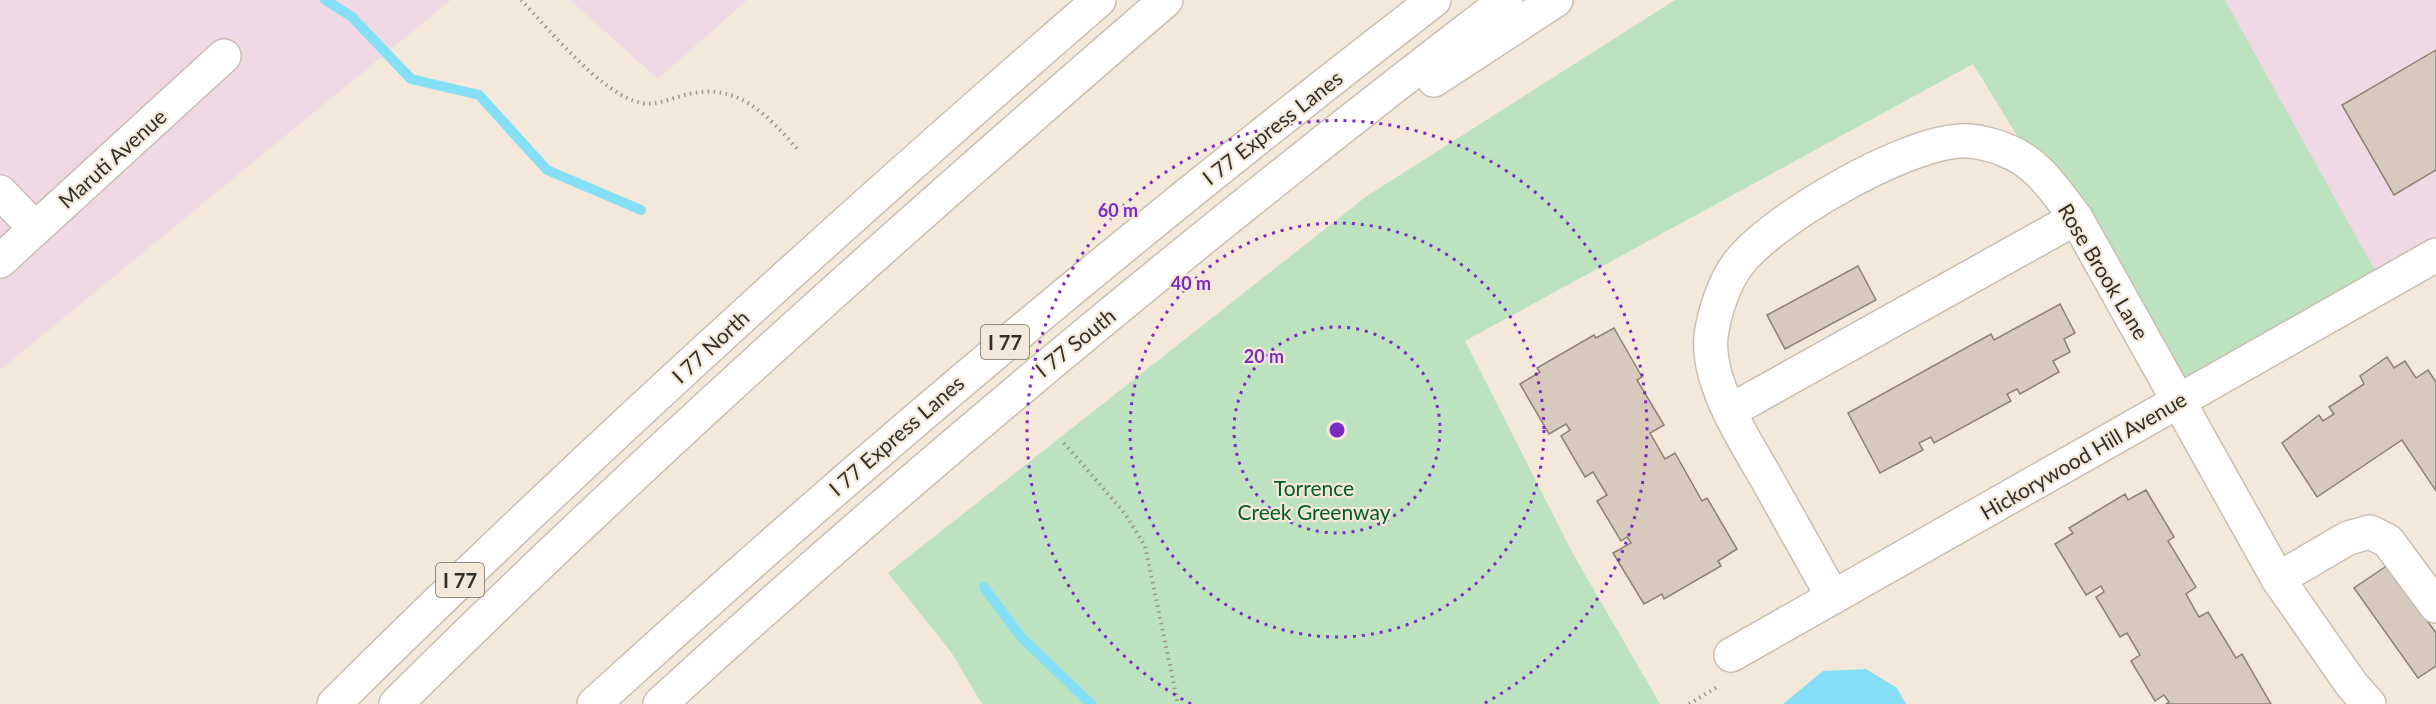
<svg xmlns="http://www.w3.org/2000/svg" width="2436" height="704" font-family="Lato,sans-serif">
	<rect width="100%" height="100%" fill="#f4e8da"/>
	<!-- commercial -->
	<g fill="#f0d9e4">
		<path d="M0,0H451L0,370Z"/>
		<path d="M570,0H747L658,79Z"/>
		<path d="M2088,0H2436V258L2180,400Z"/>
	</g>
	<!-- green -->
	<path fill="#bce2c0" d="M1675,0H2225L2383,285L2180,400L1973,64L1465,341L1572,552L1660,704H982L951,652L888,573L1367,196Z"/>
	<!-- water -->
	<path fill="#85e0f7" d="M1866,669L1897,688L1906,704H1783L1823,671Z"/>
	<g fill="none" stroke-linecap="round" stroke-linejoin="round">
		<!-- stream -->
		<g stroke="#85e0f7" stroke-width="10">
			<path d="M325,0L351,16L411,79L479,95L547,170L641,210"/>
			<path d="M984,587L1021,637L1091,704"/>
		</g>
	</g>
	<!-- building -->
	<g fill="#d7c9bc" stroke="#8c8074" stroke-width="1.5">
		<path d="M2436,50V170L2394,195L2342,105Z"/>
		<path d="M1858,266L1876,300L1785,349L1767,315Z"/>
		<path d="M2060,304L2075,333L2064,339L2070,352L2053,361L2059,372L2020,394L2017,389L2007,394L2011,401L1934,443L1931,437L1919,443L1923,450L1880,473L1848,413L1991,334L1994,340Z"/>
		<path d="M1614,328L1642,377L1637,380L1664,425L1650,433L1665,459L1675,453L1702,501L1707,498L1737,549L1718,561L1721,566L1664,599L1662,594L1644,604L1613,553L1631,543L1627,537L1621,541L1597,501L1607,495L1593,472L1585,477L1561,436L1570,430L1566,424L1549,434L1520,384L1540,372L1537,368L1594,335L1596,338Z"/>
		<path d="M2387,357L2394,368L2405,361L2416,378L2428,370L2436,382V491L2402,440L2317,497L2282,443L2319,415L2323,421L2334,414L2329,407L2364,384L2360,376Z"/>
		<path d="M2146,490L2174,537L2168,541L2196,587L2186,594L2199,617L2208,612L2236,658L2242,654L2271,704H2166L2169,702L2164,695L2155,701L2131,661L2140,655L2127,633L2120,637L2096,597L2104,592L2101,586L2086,595L2055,544L2073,533L2069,528L2125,494L2128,500Z"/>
		<path d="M2388,565L2436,633V666L2418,678L2354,588Z"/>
	</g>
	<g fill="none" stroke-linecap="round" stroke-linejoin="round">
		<defs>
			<g id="minor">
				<path d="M0,192L35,228"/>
				<path d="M0,261L224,56"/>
				<path d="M1730,411L2076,218"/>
				<path d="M2278,579L2348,538L2370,532L2388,541L2436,606"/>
				<path d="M1833,597C1813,561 1793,526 1773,490C1750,448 1706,386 1711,336C1714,314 1724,282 1738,264C1772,219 1904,143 1961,141C1973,140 1994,145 2005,150C2038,162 2056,192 2076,218L2278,579L2352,685L2369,704"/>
				<path d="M1731,655L2436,255"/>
			</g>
			<g id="highway">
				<path d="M1434,80L1556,0"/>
				<path d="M334,704C580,460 837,227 1099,0"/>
				<path d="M396,704C643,459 903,227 1166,0"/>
				<path d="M594,704C865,457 1143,224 1434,0"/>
				<path d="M660,704C931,456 1215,223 1506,0"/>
			</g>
		</defs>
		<!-- minor casing -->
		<use href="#minor" stroke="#cabeb0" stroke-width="36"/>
		<!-- highway casing -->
		<use href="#highway" stroke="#cabeb0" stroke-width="36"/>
		<!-- path -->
		<g stroke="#9d958b" stroke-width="4" stroke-dasharray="1.5 4.5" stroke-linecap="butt">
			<path d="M521,0C550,30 601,94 641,103C657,106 674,97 689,94C739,82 769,117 799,151"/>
			<path d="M1064,443L1126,515L1145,546L1178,704"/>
			<path d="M1689,704L1719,686"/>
		</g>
		<!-- minor -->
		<use href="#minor" stroke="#fff" stroke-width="33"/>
		<!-- highway -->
		<use href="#highway" stroke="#fff" stroke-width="33"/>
	</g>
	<!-- distance rings -->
	<g fill="none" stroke="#7b2cbf" stroke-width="3" stroke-dasharray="3 6">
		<circle cx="1337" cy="430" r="103"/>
		<circle cx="1337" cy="430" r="207"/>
		<path d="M1191 704A310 310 0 1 1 1483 704"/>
	</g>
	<g text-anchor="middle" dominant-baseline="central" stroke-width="4.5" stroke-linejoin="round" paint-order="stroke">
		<!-- shield labels -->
		<g fill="#f4e8da" stroke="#6d665e" stroke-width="1.5">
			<rect x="981" y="325" width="48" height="34" rx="4.5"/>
			<rect x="436" y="563" width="48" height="34" rx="4.5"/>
		</g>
		<g font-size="20" font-weight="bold" fill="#332f29">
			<text x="1005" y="342">I 77</text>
			<text x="460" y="580">I 77</text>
		</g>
		<!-- street labels -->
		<g font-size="21" fill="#332f29" stroke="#f4e8da">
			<text transform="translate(1272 127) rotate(-38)">I 77 Express Lanes</text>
			<text transform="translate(112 158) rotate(-42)">Maruti Avenue</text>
			<text transform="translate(2104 271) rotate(59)">Rose Brook Lane</text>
			<text transform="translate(1075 342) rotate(-39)">I 77 South</text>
			<text transform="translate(710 346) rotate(-43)">I 77 North</text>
			<text transform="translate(896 435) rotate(-41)">I 77 Express Lanes</text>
			<text transform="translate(2083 455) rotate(-30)">Hickorywood Hill Avenue</text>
		</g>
		<!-- park labels -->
		<g font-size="21" fill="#005e22" stroke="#f4e8da">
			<text x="1314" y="487">Torrence<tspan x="1314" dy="24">Creek Greenway</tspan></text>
		</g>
	</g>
	<circle cx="1337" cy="430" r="9" fill="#7b2cbf" stroke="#f4e8da" stroke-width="3"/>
	<g font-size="18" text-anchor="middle" font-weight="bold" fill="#7b2cbf" stroke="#f4e8da" stroke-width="4.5" stroke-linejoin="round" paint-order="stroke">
		<text x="1118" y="217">60 m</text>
		<text x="1191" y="290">40 m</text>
		<text x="1264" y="363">20 m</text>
	</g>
</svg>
